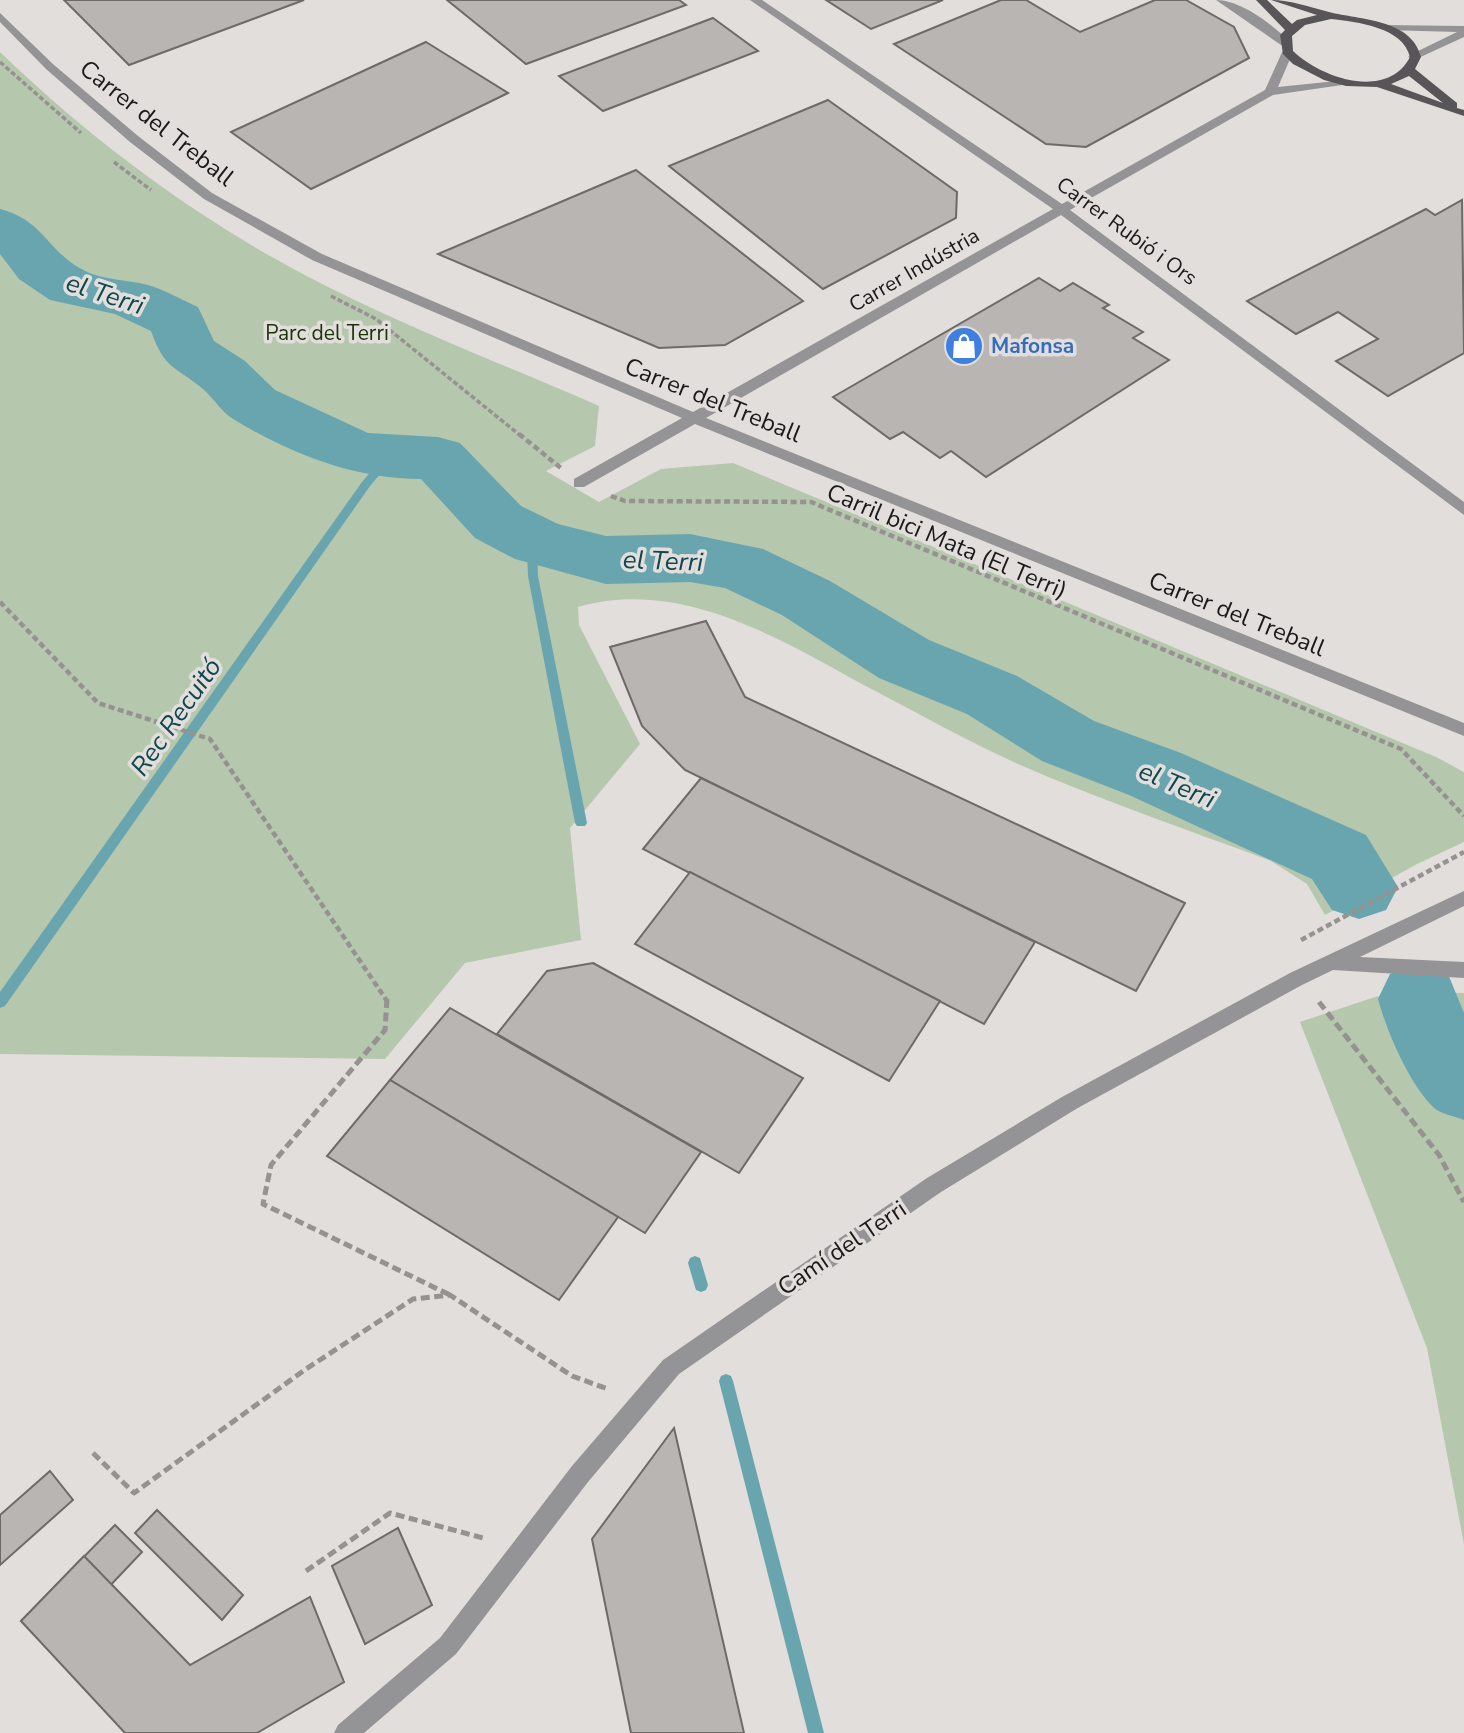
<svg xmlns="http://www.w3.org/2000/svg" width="1464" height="1733" font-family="'Nunito Sans',sans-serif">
	<rect width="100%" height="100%" fill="#e2dedc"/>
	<!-- green -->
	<g fill="#b5c7ac">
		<path d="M0,52C75,124 154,186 243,240C354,308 480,354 599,406L595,446L546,471L599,502L661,469L733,463L1436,757L1464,772V842L1417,864L1325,915L1307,884L1271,861C1186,829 1100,800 1018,764C965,740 914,711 862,684C777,637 678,578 578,607L579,625L640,744L570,828L581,940L465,963L385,1059L0,1054Z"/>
		<path d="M1400,992L1464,993V1544L1427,1348L1300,1022L1375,997Z"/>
	</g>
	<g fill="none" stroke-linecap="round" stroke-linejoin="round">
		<!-- stream -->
		<g fill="#69a5af" fill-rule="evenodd">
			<path d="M388,455L393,458L392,460L370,486L5,1006L0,1008V992L362,482L384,456Z"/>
			<path d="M538,538L543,542L537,551L538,576L587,823L585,826H577L575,823L528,576L527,551L534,539Z"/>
			<path d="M695,1256L700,1258L708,1285L706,1290L701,1292L696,1290L688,1263L690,1258Z"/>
			<path d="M726,1374L731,1376L733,1381L824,1733H808L719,1381L721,1376Z"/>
		</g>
		<!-- river -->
		<g fill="#69a5af" fill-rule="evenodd">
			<path d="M0,209C44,220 47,252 85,271C103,280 129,280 148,285C165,290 182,300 198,307L214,341L245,361L275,390L368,433L438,437L460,443L521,506L558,524L606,536L690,534L763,549L830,581L929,640L1017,676L1094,721L1181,753L1366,835L1398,887L1386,910L1359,919L1332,910L1312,879L1129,795L1042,761L967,714L879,678L782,615L725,588L690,582L606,584L515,559L475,538L421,479C354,479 291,454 233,419C222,412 213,398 203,389C174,365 165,370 151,331L115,314L50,300L19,279L0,254Z"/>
			<path d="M1419,964L1448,974L1464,1013V1120C1455,1116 1440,1114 1433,1107C1409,1083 1387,1032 1378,999L1390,974Z"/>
		</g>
	</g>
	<!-- building -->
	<g fill="#b8b5b2" stroke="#6d6a67" stroke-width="2">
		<path d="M64,0H304L129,65Z"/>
		<path d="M447,0H679L686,5L526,64Z"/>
		<path d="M826,0H943L871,29Z"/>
		<path d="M1001,0H1026L1080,32L1155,0H1186L1234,27L1249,58L1086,147L1046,144L894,44Z"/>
		<path d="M713,18L758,51L603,111L559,76Z"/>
		<path d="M426,42L508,93L311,189L231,132Z"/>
		<path d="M828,100L957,192L956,218L823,289L669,166Z"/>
		<path d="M636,170L803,301L725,345L659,348L438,254Z"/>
		<path d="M1462,200L1464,353L1388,396L1336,361L1378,339L1338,312L1296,334L1247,301L1426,209L1435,215Z"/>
		<path d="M1039,278L1060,291L1073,283L1109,305L1103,308L1143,332L1133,338L1169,360L986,477L951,451L940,458L903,432L890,439L833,397Z"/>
		<path d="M706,621L745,697L1185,903L1136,991L685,770L642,726L610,647Z"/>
		<path d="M701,778L1035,942L984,1024L643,849Z"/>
		<path d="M690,872L940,1001L889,1081L635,944Z"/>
		<path d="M593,963L803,1078L739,1173L497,1034L547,971Z"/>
		<path d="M450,1008L701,1152L645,1233L390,1080Z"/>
		<path d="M390,1080L618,1217L559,1300L327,1156Z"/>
		<path d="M674,1428L744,1733H631L592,1539Z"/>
		<path d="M50,1471L73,1500L0,1565V1515Z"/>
		<path d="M157,1510L243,1595L222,1620L135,1533Z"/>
		<path d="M115,1525L142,1552L49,1650L21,1621Z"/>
		<path d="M398,1528L432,1605L365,1644L332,1566Z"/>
		<path d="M84,1556L190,1665L310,1597L344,1682L257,1733H125L21,1621Z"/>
	</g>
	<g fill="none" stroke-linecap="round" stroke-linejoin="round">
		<!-- path-far2 -->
		<g stroke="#959290" stroke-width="3.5" stroke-dasharray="5 2.5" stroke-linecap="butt">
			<path d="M0,62L81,133"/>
			<path d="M114,162L151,190"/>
			<path d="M331,296L376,319L521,436"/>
		</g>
		<!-- path-far1 -->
		<g stroke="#959290" stroke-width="4.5" stroke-dasharray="6 3.5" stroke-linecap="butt">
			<path d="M519,434L561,468"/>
			<path d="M611,496L625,501L811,502L1401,749L1464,816"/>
			<path d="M0,602L98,703L210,739L387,1001"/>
			<path d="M1301,940L1464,852"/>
		</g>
		<!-- path -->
		<g stroke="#959290" stroke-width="5" stroke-dasharray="9 4.5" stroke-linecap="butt">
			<path d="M387,999L385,1030L271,1165L263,1204L450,1295"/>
			<path d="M1319,1002L1439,1155L1464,1202"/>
			<path d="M93,1453L134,1493L306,1369L413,1299L450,1295L572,1376L608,1389"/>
			<path d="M306,1571L390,1513L487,1539"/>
		</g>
		<!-- minor -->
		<g fill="#949395" fill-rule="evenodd">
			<path d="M750,0H762L1062,204L1265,90L1283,50L1293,52L1278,87L1346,80V84L1342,85L1273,95L1070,210L1464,502V515L1061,215L706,418L1464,723V736L695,424L584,487H574V479L682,418L312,260L204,199L130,142L46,69L0,22V13L54,65L138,136L212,193L322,254L693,412L1053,209Z"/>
			<path d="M1216,0C1241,0 1273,25 1291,43L1281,45Z"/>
			<path d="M1381,25L1464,26V37L1414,60L1408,57L1410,55L1457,32L1385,30L1381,29Z"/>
			<path d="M1464,891V906L1360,957L1464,962V978L1333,970L1302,985L1076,1109L941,1192L679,1374L588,1482L456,1654L364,1733H334L338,1725L440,1638L572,1466L663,1360L927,1178L1062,1097L1290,973Z"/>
		</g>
		<!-- major -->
		<path fill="#575557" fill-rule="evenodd" d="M1256,0H1267L1292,24L1297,20L1317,15L1271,0C1291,0 1309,7 1329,12C1360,20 1412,19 1421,57L1415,69L1457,103V108L1464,110V116L1377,87L1346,86L1324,80L1293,64L1283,54L1280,35L1285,30ZM1331,19C1357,22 1403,27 1410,57C1387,101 1321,78 1293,51L1292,36L1305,25ZM1409,76L1443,103L1391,84Z"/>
	</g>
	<!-- icons -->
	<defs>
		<symbol id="shop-disc" viewBox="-11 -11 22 22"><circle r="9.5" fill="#3f7fe0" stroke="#e2dedc"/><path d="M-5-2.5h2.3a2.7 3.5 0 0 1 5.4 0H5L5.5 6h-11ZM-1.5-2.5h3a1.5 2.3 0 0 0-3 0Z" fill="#fff"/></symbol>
	</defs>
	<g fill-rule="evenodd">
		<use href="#shop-disc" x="942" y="324" width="44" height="44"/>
	</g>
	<g text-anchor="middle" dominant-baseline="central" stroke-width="7" stroke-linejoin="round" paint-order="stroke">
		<!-- far-street labels -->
		<g font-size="21" fill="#1b1a19" stroke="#e2dedc">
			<text transform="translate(1127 231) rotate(36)">Carrer Rubió i Ors</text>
			<text transform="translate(914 270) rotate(-30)">Carrer Indústria</text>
		</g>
		<!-- far-park labels -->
		<g font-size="21" fill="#193408" stroke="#e2dedc">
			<text x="327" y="333">Parc del Terri</text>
		</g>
		<!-- far-shop labels -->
		<g font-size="21" font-weight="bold" fill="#366cbe" stroke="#e2dedc" text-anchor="start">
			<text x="991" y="346">Mafonsa</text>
		</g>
		<!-- street labels -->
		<g font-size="24" fill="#1b1a19" stroke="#e2dedc">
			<text transform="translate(157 123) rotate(38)">Carrer del Treball</text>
			<text transform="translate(713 400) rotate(22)">Carrer del Treball</text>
			<text transform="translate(947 541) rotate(23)">Carril bici Mata (El Terri)</text>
			<text transform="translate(1237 614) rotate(22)">Carrer del Treball</text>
			<text transform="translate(842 1248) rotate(-34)">Camí del Terri</text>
		</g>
		<!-- water labels -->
		<g font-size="26" font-style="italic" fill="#10474f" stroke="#e2dedc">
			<text transform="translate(105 294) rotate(18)">el Terri</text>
			<text transform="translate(663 561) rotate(2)">el Terri</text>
			<text transform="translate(176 717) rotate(-55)">Rec Recuitó</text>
			<text transform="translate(1177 785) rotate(23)">el Terri</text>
		</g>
	</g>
</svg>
